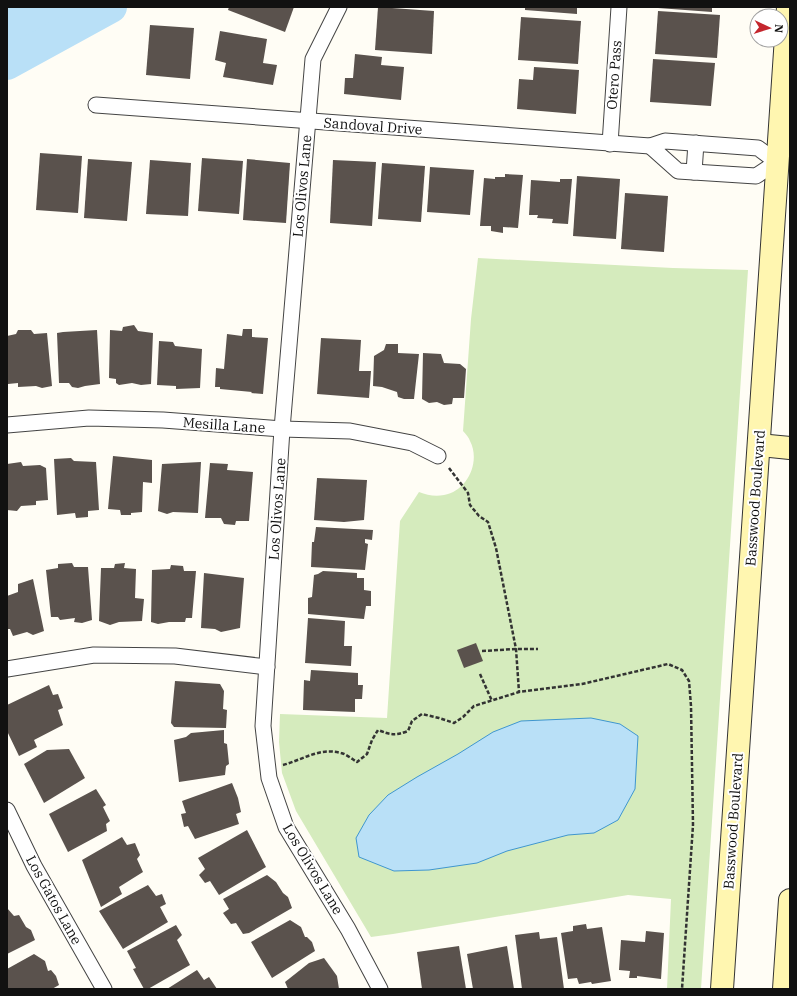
<svg xmlns="http://www.w3.org/2000/svg" width="797" height="996" font-family="'IBM Plex Serif',serif">
	<rect width="100%" height="100%" fill="#fffdf5"/>
	<!-- green -->
	<path fill="#d5ebbd" d="M478,258L673,268L748,270L701,989H667L671,899L628,895L393,934L371,937L296,811L282,773L279,742L280,714L387,718L400,521L419,492C427,495 435,497 444,495C467,491 481,462 470,441C469,438 466,434 463,431L471,319Z"/>
	<!-- water -->
	<g fill="#b9e0f7" stroke="#3f96cf">
		<path d="M7,7H101L7,72Z"/>
		<path d="M591,718L620,724L638,736L635,789L618,820L594,833L568,835L507,851L477,863L429,870L394,871L359,857L356,838L369,815L388,795L417,777L458,754L493,732L521,721Z"/>
	</g>
	<g fill="none" stroke-linecap="round" stroke-linejoin="round">
		<!-- river -->
		<path stroke="#b9e0f7" stroke-width="32" d="M7,64L111,7"/>
	</g>
	<!-- building -->
	<g fill="#5a524d">
		<path d="M229,7H294L285,32L228,10Z"/>
		<path d="M378,7L434,11L432,54L375,50Z"/>
		<path d="M525,7H577V14L525,10Z"/>
		<path d="M658,7H712V12L658,8Z"/>
		<path d="M658,11L720,15L717,58L655,54Z"/>
		<path d="M521,17L581,21L578,64L518,60Z"/>
		<path d="M150,25L194,28L190,79L146,75Z"/>
		<path d="M220,31L267,39L263,63L277,65L273,85L223,77L226,63L215,60Z"/>
		<path d="M355,54L382,57L381,65L404,67L401,100L344,94L345,78H353Z"/>
		<path d="M653,59L715,63L711,106L650,102Z"/>
		<path d="M534,67L579,70L576,114L517,109L519,79L533,80Z"/>
		<path d="M40,153L82,156L78,213L36,210Z"/>
		<path d="M202,158L243,161L239,214L198,211Z"/>
		<path d="M88,159L132,162L127,221L84,218Z"/>
		<path d="M247,159L290,163L286,223L243,220Z"/>
		<path d="M150,160L191,163L188,216L146,214Z"/>
		<path d="M333,160L376,162L372,226L330,223Z"/>
		<path d="M382,163L425,166L421,222L378,219Z"/>
		<path d="M430,167L474,170L470,215L427,212Z"/>
		<path d="M505,174L523,175L518,228L503,227V233L491,231V226H480L484,178L495,179V177H505Z"/>
		<path d="M577,176L620,179L616,239L573,236Z"/>
		<path d="M560,179H572L568,224L552,223L553,219L537,218L538,215H529L531,180L560,182Z"/>
		<path d="M625,193L668,196L664,252L621,249Z"/>
		<path d="M134,325L138,331L153,333L151,384L141,385L132,383L119,385L116,383V379L109,378L110,330L122,331L123,327Z"/>
		<path d="M243,329H252V337L268,338L263,394L251,393L252,392L220,389V387H215L216,368L224,369L227,334L242,336Z"/>
		<path d="M18,330H31L34,334L47,333L52,386L42,388L36,386L18,387V383L8,384L7,336L16,334Z"/>
		<path d="M97,330L100,384L85,386L78,388L72,387L69,383H59L57,333L63,332Z"/>
		<path d="M321,338L361,340L359,371H371L369,398L317,394Z"/>
		<path d="M159,341L173,342L175,346L202,349L200,388L176,389V386L157,385Z"/>
		<path d="M386,344H398V353L419,354L414,399H404L398,397L397,392L382,387L373,386L374,356L384,350Z"/>
		<path d="M423,353L441,354L444,363L460,364L466,369L464,398H453L452,404L444,405L437,402L429,403L422,399Z"/>
		<path d="M113,456L152,460V483L143,482L142,512L131,513V515H121L120,510L108,509Z"/>
		<path d="M71,458L74,461L96,462L99,510L88,511V517L76,518L75,513L57,515L54,459Z"/>
		<path d="M21,462L23,466L40,465L46,468L48,500L36,501V505L21,506L17,511L7,510V464Z"/>
		<path d="M201,462L198,513L173,512L167,514L158,511L162,464Z"/>
		<path d="M210,463L228,464L227,470L253,472L249,521H236L235,525L224,524L221,518H205Z"/>
		<path d="M317,478L367,480L364,520L344,522L314,520Z"/>
		<path d="M316,527L373,530L372,540L365,539V543L368,544L365,570L311,567L312,542H314Z"/>
		<path d="M72,563L74,567H88L92,620L82,623L74,622L75,618L60,620L58,617H51L46,570L58,568V564Z"/>
		<path d="M125,563L124,568L136,569L135,598L144,599L142,621L119,622L110,625L99,621L101,568H114L115,564Z"/>
		<path d="M171,565L183,566L184,571H196L192,618H186L185,622H169L158,624L151,622L152,570L170,569Z"/>
		<path d="M323,571L357,573V578H364V590L371,591V606H366L364,619L308,614V598L312,597L314,575L318,574Z"/>
		<path d="M204,573L244,578L240,628L221,632L215,629L201,628Z"/>
		<path d="M33,579L44,631L33,635L27,632L13,636L10,629H7V596L18,592V584Z"/>
		<path d="M308,618L345,621L344,646H352L351,666L305,663Z"/>
		<path d="M476,643L483,661L464,668L457,650Z"/>
		<path d="M311,670L358,673V685H363L362,699H355V712L303,710L304,680L310,681Z"/>
		<path d="M175,681L220,684L224,691L223,709L227,710L226,728L174,727L171,723Z"/>
		<path d="M49,685L53,695L58,694L63,708L58,710L63,725L34,740L37,747L19,756L7,731V705Z"/>
		<path d="M224,730V743L227,744L229,764L226,766L225,775L179,782L174,740L186,737L191,733Z"/>
		<path d="M69,749L85,778L44,803L24,764L47,750Z"/>
		<path d="M232,783L238,798L241,812L236,814L239,824L195,839L188,826L184,827L181,814L186,813L182,801Z"/>
		<path d="M96,789L106,805L103,807L110,821L106,824L107,831L68,852L49,814Z"/>
		<path d="M247,830L266,867L219,895L210,881L205,883L199,875L205,869L198,858Z"/>
		<path d="M122,837L127,845L135,843L140,855L137,859L143,872L119,887L122,894L101,907L82,860Z"/>
		<path d="M267,875L276,882L283,893L288,897L292,908L249,933L243,934L236,923L231,924L223,913L229,909L223,899Z"/>
		<path d="M148,885L156,896L162,894L166,904L160,907L168,922L123,949L99,911Z"/>
		<path d="M7,908L14,916L19,915L26,927L31,930L35,940L7,954Z"/>
		<path d="M290,920L301,927L305,937H307L312,942L315,951L272,978L251,942Z"/>
		<path d="M586,924L587,929L602,927L611,981L592,984L591,982L579,984L577,978L568,979L561,933L573,931V926Z"/>
		<path d="M176,925L182,935L177,940L190,965L148,989H144L133,969L136,968L127,951Z"/>
		<path d="M646,931L664,933L661,979L637,976V978H629L630,971L619,970L621,940L645,942Z"/>
		<path d="M539,932L540,939L557,937L564,989H522L515,935Z"/>
		<path d="M459,946L466,989H422L417,952Z"/>
		<path d="M507,946L514,989H473L467,954Z"/>
		<path d="M34,954L45,961L48,971L51,970L56,976L59,985L52,989H7V969Z"/>
		<path d="M324,958L337,976L339,989H288L285,982L309,963Z"/>
		<path d="M197,970L204,980L209,977L217,989H167Z"/>
	</g>
	<g fill="none" stroke-linecap="round" stroke-linejoin="round">
		<defs>
			<g id="minor">
				<path d="M339,7L313,59L282,429L263,726L269,778L286,827L348,929L380,989"/>
				<path d="M96,105L650,146"/>
				<path d="M665,141L758,148L777,162L756,176L678,171L650,146Z"/>
				<path d="M610,144L619,7"/>
				<path d="M694,172L696,143"/>
				<path d="M7,425L89,418L163,420L282,429L350,431L412,443L438,456"/>
				<path d="M7,669L94,655L175,656L267,667"/>
				<path d="M7,810L34,866L104,989"/>
			</g>
			<g id="secondary">
				<path d="M759,445L790,448"/>
				<path d="M722,989L788,7"/>
				<path d="M784,989L790,900"/>
			</g>
		</defs>
		<!-- minor casing -->
		<use href="#minor" stroke="#444" stroke-width="17"/>
		<!-- secondary casing -->
		<use href="#secondary" stroke="#333" stroke-width="24"/>
		<!-- path -->
		<g stroke="#333" stroke-width="2.5" stroke-dasharray="4 2" stroke-linecap="butt">
			<path d="M449,468L468,493L470,505L479,516L488,522L496,548L516,649L519,692"/>
			<path d="M482,651L516,649H538"/>
			<path d="M480,674L492,701"/>
			<path d="M283,765C302,760 320,747 341,753C346,754 352,759 357,762L367,754L372,740L378,730C391,735 395,736 408,731L412,721L422,714L439,718L454,723L463,717L474,706L519,692L582,684L668,664L682,670L689,681L691,706L693,825L682,989"/>
		</g>
		<!-- minor -->
		<use href="#minor" stroke="#fff" stroke-width="15"/>
		<!-- secondary -->
		<use href="#secondary" stroke="#fff6b0" stroke-width="22"/>
	</g>
	<g text-anchor="middle" dominant-baseline="central" stroke-width="4" stroke-linejoin="round" paint-order="stroke">
		<!-- street labels -->
		<g font-size="14" fill="#111" stroke="#fff">
			<text transform="translate(614 75) rotate(-86)">Otero Pass</text>
			<text transform="translate(373 126) rotate(4)">Sandoval Drive</text>
			<text transform="translate(302 186) rotate(-85)">Los Olivos Lane</text>
			<text transform="translate(224 425) rotate(4)">Mesilla Lane</text>
			<text transform="translate(755 498) rotate(-86)">Basswood Boulevard</text>
			<text transform="translate(277 509) rotate(-86)">Los Olivos Lane</text>
			<text transform="translate(733 821) rotate(-86)">Basswood Boulevard</text>
			<text transform="translate(313 869) rotate(59)">Los Olivos Lane</text>
			<text transform="translate(54 900) rotate(61)">Los Gatos Lane</text>
		</g>
	</g>
	<!-- border -->
	<rect width="797" height="996" fill="none" stroke="#111111" stroke-width="16"/>
	<!-- north arrow -->
	<g transform="translate(769 28) rotate(94)"><circle r="19" fill="#ffffff" stroke="#a0a0a0"/>
	<path d="M0-3L7 15L0 10L-7 15Z" fill="#c4262e"/>
	<text y="-6" font-size="11" font-weight="bold" text-anchor="middle" fill="#111111">N</text>
	</g>
</svg>
